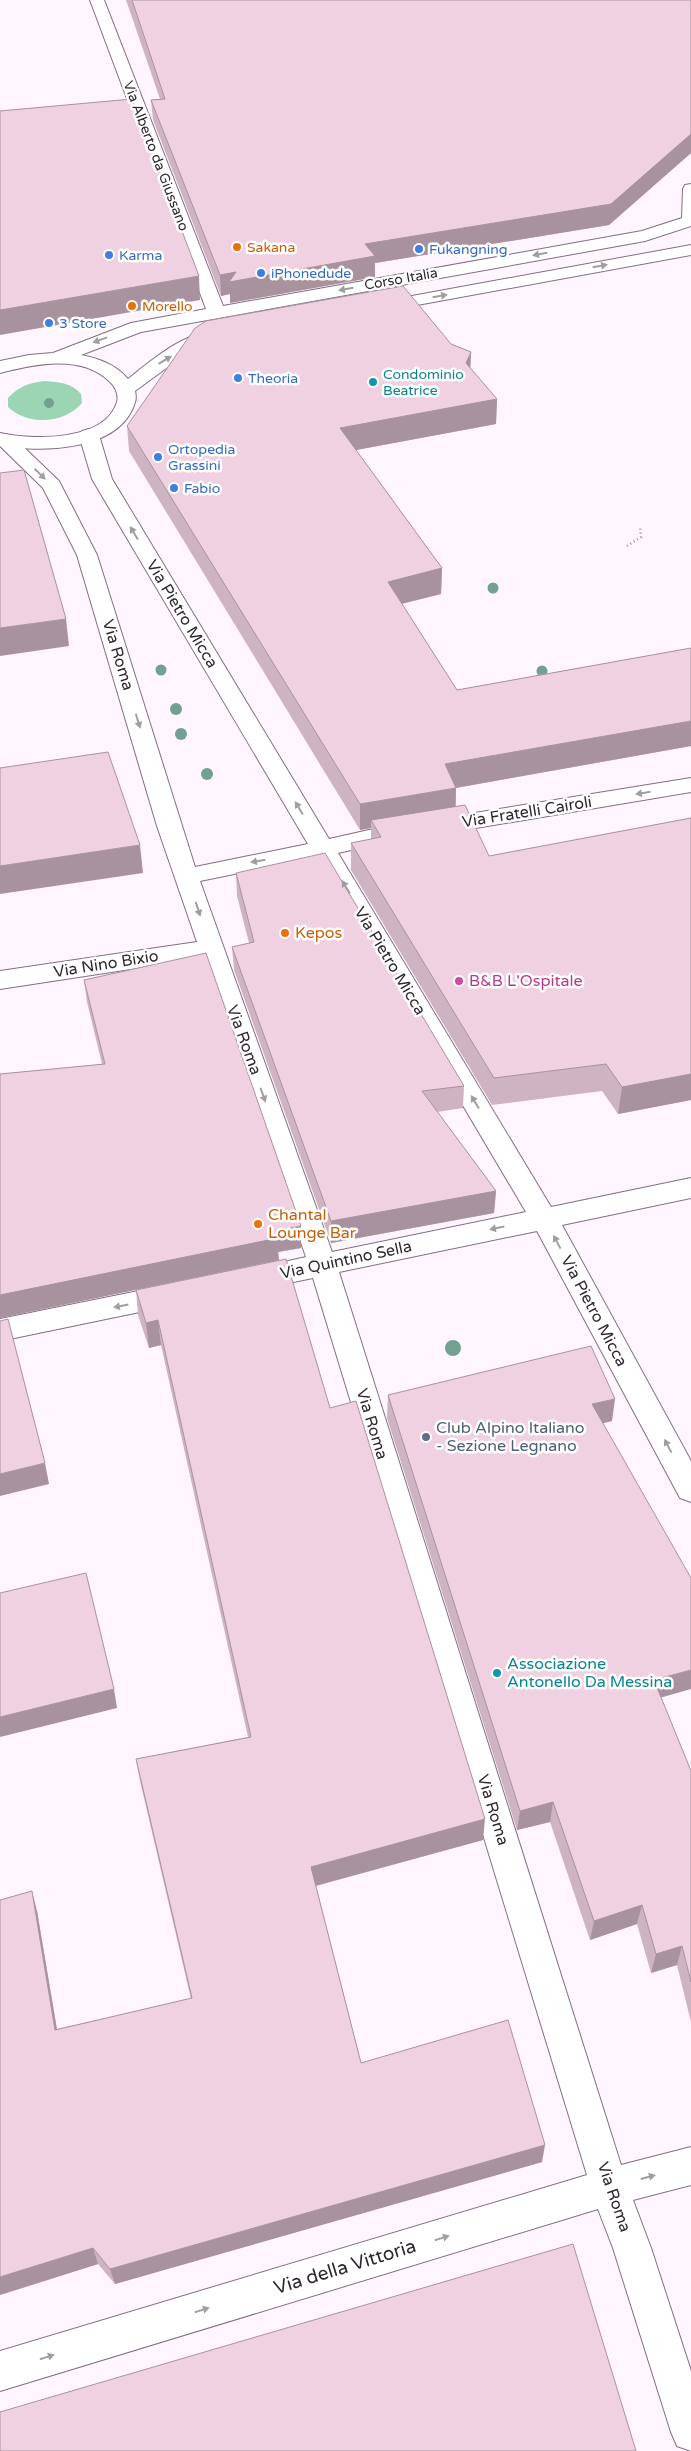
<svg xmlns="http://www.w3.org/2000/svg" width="691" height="2451" font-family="'Varela Round',sans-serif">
	<rect width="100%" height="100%" fill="#fef5fe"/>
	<!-- green -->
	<path fill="#9bd5b3" d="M45,381C60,382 71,383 81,394L82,403C64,424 28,426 8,407V398C19,386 29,383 45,381Z"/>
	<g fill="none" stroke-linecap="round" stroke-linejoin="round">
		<defs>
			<g id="street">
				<path d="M89,429L96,431L99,435L112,479L329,839L369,830L691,778V792L369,846L338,853L551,1207L691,1178V1198L562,1225L691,1461V1502L680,1498L537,1231L339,1272L621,2165L691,2147V2185L633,2200L651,2248L691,2371V2451L677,2446L671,2432L613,2248L598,2209L0,2391V2351L587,2175L313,1278L254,1290L244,1287L240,1279L244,1271L306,1257L203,958L0,989V971L197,942L157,826L77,555L43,488L0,446V435L12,436L59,481L97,555L195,867L308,844L92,479L79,435L82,431ZM316,857L526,1212L332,1252L200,881Z"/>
				<path d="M173,1284L183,1287L187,1295L183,1303L0,1341V1319Z"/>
			</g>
			<g id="secondary">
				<path d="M90,0H104L223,306L642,231L682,218L683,189L685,185L691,184V226L645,241L141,332L81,355C100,359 115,364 128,379C148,363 191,326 217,333L220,337L217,341L184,355L135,391C137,399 135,403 132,410C113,451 38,453 0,445V433C32,440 105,442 117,402C119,394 115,386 109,381C81,354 35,364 0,373V361L29,355L53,353L131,323L206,309Z"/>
				<path d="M691,245V255L379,312L373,311L370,307L373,303L379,302Z"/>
			</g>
		</defs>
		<!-- street casing -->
		<use href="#street" stroke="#826e83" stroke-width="2"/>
		<!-- secondary casing -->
		<use href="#secondary" stroke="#826e83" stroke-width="2"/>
		<!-- path -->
		<path stroke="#9e969f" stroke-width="2.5" stroke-dasharray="1 3" stroke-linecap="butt" d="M627,546L641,537L640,526"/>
		<!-- street -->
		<use href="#street" fill="#fff" fill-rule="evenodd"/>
		<!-- secondary -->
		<use href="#secondary" fill="#fff" fill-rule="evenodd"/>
	</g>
	<!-- trees -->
	<g fill="#72a091">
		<circle cx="49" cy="403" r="5"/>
		<circle cx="493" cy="588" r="5.5"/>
		<circle cx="161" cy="670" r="5.5"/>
		<circle cx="542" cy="671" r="5.5"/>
		<circle cx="176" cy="709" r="6"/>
		<circle cx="181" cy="734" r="6"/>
		<circle cx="207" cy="774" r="6"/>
		<circle cx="453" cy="1348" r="8"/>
	</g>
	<!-- wall -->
	<g fill="#ceb4c2">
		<path d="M126,0H691V153L609,225L375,263V277L230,303V294L221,296L153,120L151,100L160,99Z"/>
		<path d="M451,344L471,352L470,368L497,399L496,424L356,450L442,568L441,594L402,604L457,690L691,648V746L456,788V806L489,856L691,818V1100L618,1114L602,1091L492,1105L351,870V843L371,839V828L360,830L129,451L127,426Z"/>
		<path d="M236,873L464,1086L463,1108L437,1112L496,1191L494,1213L331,1243L234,970L232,947L249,943L237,896Z"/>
		<path d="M84,980L301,1248L278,1252L279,1260L0,1318V1074L102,1064L87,1002Z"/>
		<path d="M136,1290L330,1408L483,1840L316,1886L361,2063L542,2162L115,2284L98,2264L0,2295L37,1911L57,2029L191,1999L140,1781L136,1759L248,1737L161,1345L149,1348L138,1315Z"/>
		<path d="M388,1395L612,1421L603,1423L661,1698L691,1771V2022L677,1965L651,1973L637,1924L590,1940L550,1822L517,1830L387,1418Z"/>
	</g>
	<!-- shaded-wall -->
	<g fill="#a8929e">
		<path d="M691,134V153L609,225L375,263V277L230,303V294L221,296L220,275L365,244Z"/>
		<path d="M199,276L200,300L0,335V310Z"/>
		<path d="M471,352L470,377L466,363Z"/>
		<path d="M497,399L496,424L340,453V428Z"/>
		<path d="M442,568L441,594L388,607V582Z"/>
		<path d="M66,619L69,646L0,656V628Z"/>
		<path d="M691,721V746L444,790L445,764Z"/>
		<path d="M456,788L455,814L371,820V828L360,830V804Z"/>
		<path d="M140,845L143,873L0,894V866Z"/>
		<path d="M691,1074V1100L618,1114L622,1087Z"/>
		<path d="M496,1191L494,1213L331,1243V1221Z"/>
		<path d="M301,1226V1248L278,1252L279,1260L0,1318V1295L276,1231Z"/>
		<path d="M158,1320L161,1345L149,1348L146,1323Z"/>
		<path d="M615,1399L612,1421L588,1427L592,1404Z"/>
		<path d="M45,1463L49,1484L0,1496V1474Z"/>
		<path d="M691,1670V1689L649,1701L654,1680Z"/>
		<path d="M114,1689L117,1708L0,1737V1717Z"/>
		<path d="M553,1802L550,1822L517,1830L520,1811Z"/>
		<path d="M485,1819L483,1840L311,1887V1867Z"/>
		<path d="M32,1891L37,1911L60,2048L55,2030Z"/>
		<path d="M642,1905L637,1924L590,1940L594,1921Z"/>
		<path d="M682,1946L677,1965L651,1973L656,1954Z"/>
		<path d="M545,2145L542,2162L115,2284L110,2269Z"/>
		<path d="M93,2248L98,2264L0,2295V2277Z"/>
	</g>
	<!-- building -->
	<g fill="#f0d1e2" stroke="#a8929e">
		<path d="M132,0H691V134L611,204L365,244L375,256L229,282L236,272L220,275L151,100L165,99Z"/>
		<path d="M132,99L199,276L0,310V111Z"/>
		<path d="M403,286L451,344L471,352L466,363L497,399L340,428L442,568L388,582L457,690L691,648V721L445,764L456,788L360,804L127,426L195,328L206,321Z"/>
		<path d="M24,470L66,619L0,628V473Z"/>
		<path d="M108,752L140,845L0,866V768Z"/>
		<path d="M465,805L489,856L691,818V1074L622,1087L606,1064L494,1078L351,843L381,837L371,820Z"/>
		<path d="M325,853L464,1086L422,1091L496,1191L331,1221L232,947L254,942L236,873Z"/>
		<path d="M206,953L301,1226L276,1231L278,1238L0,1295V1074L105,1064L84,980Z"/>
		<path d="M286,1259L330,1408L356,1401L485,1819L311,1867L361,2063L508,2020L545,2145L110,2269L93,2248L0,2277V1900L32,1891L55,2030L192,1998L136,1759L251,1737L158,1320L146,1323L136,1290Z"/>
		<path d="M8,1319L45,1463L0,1474V1321Z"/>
		<path d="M591,1346L615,1399L592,1404L691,1578V1670L654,1680L691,1771V1982L682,1946L656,1954L642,1905L594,1921L553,1802L520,1811L388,1395Z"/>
		<path d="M86,1573L114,1689L0,1717V1593Z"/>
		<path d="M573,2244L636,2451H0V2412Z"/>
	</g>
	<!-- one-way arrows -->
	<defs><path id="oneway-solid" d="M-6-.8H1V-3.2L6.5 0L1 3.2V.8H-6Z" transform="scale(1.25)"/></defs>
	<g fill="#a19ea2">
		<use href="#oneway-solid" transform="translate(540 254) rotate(170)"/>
		<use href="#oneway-solid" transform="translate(600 266) rotate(-10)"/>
		<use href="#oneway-solid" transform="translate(346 289) rotate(170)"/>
		<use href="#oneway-solid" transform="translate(440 296) rotate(-10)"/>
		<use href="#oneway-solid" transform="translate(100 340) rotate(160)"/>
		<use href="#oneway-solid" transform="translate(165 360) rotate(-31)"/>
		<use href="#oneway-solid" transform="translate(40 474) rotate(44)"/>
		<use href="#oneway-solid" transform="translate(134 533) rotate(-121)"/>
		<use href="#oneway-solid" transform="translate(138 721) rotate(73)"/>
		<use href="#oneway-solid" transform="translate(643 793) rotate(171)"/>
		<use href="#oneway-solid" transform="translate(299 808) rotate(-121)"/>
		<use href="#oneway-solid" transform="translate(258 861) rotate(170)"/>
		<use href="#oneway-solid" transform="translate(346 887) rotate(-121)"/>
		<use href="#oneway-solid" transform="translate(198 909) rotate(72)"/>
		<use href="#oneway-solid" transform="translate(263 1095) rotate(70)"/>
		<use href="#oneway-solid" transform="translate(475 1102) rotate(-121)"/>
		<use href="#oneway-solid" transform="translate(497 1228) rotate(168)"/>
		<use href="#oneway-solid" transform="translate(557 1242) rotate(-118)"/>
		<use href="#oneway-solid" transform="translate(121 1306) rotate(169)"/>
		<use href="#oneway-solid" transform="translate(668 1446) rotate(-118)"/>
		<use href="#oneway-solid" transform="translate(648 2177) rotate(-15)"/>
		<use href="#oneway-solid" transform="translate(442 2238) rotate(-17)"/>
		<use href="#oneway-solid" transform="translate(202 2310) rotate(-17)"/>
		<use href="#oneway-solid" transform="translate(47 2357) rotate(-17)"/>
	</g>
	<!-- markers -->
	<g fill="#e8710a" stroke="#fff" stroke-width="2">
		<circle cx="237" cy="247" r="5"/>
		<circle cx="132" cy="306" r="5"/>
		<circle cx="285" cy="933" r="5"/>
		<circle cx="258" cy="1224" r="5"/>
	</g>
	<g fill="#3f7fe0" stroke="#fff" stroke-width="2">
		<circle cx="419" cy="249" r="5"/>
		<circle cx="109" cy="255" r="5"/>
		<circle cx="261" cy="273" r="5"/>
		<circle cx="49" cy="323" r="5"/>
		<circle cx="238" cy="378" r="5"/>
		<circle cx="158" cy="457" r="5"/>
		<circle cx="174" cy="488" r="5"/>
	</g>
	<g fill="#0f9aa8" stroke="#fff" stroke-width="2">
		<circle cx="373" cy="382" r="5"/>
		<circle cx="497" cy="1673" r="5"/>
	</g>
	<circle fill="#d1479c" stroke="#fff" stroke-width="2" cx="459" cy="981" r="5"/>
	<circle fill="#5c6f8a" stroke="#fff" stroke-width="2" cx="426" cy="1437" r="5"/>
	<g text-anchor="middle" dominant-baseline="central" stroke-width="5" stroke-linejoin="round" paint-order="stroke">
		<!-- far-street labels -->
		<g font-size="14" fill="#2f2730" stroke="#fff">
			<text transform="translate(156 156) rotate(69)">Via Alberto da Giussano</text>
			<text transform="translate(401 279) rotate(-10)">Corso Italia</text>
		</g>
		<!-- far-food labels -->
		<g font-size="14" fill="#c56008" stroke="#fff" text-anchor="start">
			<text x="247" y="247">Sakana</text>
			<text x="142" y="306">Morello</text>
		</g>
		<!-- far-shop labels -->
		<g font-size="14" fill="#366cbe" stroke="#fff" text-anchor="start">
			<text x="429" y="249">Fukangning</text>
			<text x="119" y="255">Karma</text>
			<text x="271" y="273">iPhonedude</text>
			<text x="59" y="323">3 Store</text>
			<text x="248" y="378">Theoria</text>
			<text x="168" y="449">Ortopedia<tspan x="168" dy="16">Grassini</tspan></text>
			<text x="184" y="488">Fabio</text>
		</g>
		<!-- far-culture labels -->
		<g font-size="14" fill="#0d838f" stroke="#fff" text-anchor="start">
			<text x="383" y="374">Condominio<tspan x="383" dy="16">Beatrice</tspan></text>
		</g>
		<!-- street labels -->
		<g font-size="16" fill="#2f2730" stroke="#fff">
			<text transform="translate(182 614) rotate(59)">Via Pietro Micca</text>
			<text transform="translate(118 655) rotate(73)">Via Roma</text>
			<text transform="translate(527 812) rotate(-9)">Via Fratelli Cairoli</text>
			<text transform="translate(390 961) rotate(59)">Via Pietro Micca</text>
			<text transform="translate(106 964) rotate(-9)">Via Nino Bixio</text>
			<text transform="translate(244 1040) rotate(70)">Via Roma</text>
			<text transform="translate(346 1260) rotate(-12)">Via Quintino Sella</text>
			<text transform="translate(594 1311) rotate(62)">Via Pietro Micca</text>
			<text transform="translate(372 1424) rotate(73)">Via Roma</text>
			<text transform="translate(493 1810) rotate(73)">Via Roma</text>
			<text transform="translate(614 2197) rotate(71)">Via Roma</text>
		</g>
		<!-- food labels -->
		<g font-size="16" fill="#c56008" stroke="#fff" text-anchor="start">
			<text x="295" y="933">Kepos</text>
			<text x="268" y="1215">Chantal<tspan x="268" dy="18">Lounge Bar</tspan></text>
		</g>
		<!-- hotel labels -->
		<g font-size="16" fill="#b23c85" stroke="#fff" text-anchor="start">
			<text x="469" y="981">B&amp;B L'Ospitale</text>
		</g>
		<!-- service labels -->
		<g font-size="16" fill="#4e5e75" stroke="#fff" text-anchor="start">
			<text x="436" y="1428">Club Alpino Italiano<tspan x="436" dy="18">- Sezione Legnano</tspan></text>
		</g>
		<!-- culture labels -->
		<g font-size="16" fill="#0d838f" stroke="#fff" text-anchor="start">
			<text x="507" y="1664">Associazione<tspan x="507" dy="18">Antonello Da Messina</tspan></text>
		</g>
		<!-- near-street labels -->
		<g font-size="19" fill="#2f2730" stroke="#fff">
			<text transform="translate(345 2267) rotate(-17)">Via della Vittoria</text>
		</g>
	</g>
</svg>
